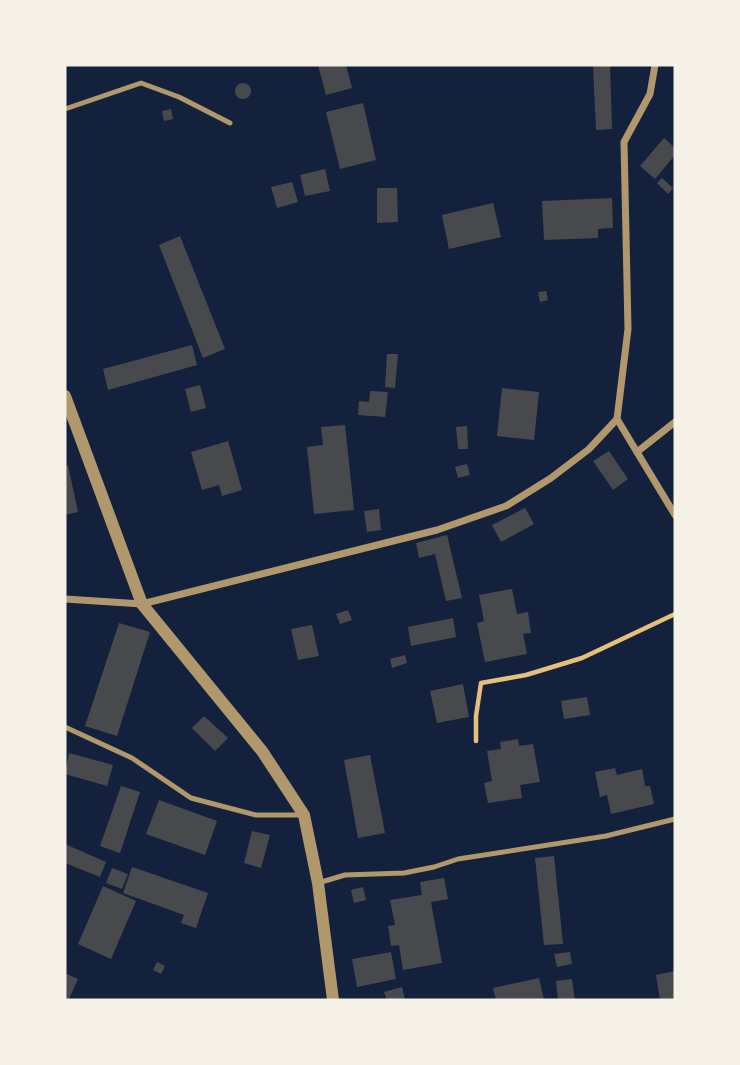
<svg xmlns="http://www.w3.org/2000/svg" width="740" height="1065" font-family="'Crimson Pro',serif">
	<rect width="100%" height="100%" fill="#14213d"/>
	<!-- building -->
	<g fill="#48494c">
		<path d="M318,65H346L352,88L326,95Z"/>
		<path d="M593,65H610L612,129L596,130Z"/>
		<circle cx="243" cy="91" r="8"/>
		<path d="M363,103L376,160L340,169L326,112Z"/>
		<path d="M171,109L173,119L164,121L162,111Z"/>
		<path d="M664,138L675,148V155L655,179L640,166Z"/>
		<path d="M325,169L330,191L305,196L300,175Z"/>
		<path d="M662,178L673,188L668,194L657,183Z"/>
		<path d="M292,182L298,202L277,208L271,187Z"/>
		<path d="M377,188H397L398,222L377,223Z"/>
		<path d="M612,198L613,228L598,229V238L544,240L542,201Z"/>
		<path d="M493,203L501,237L449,249L442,215Z"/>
		<path d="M180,236L225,349L203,358L159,245Z"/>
		<path d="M546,291L548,300L540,302L538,292Z"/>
		<path d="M192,345L197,365L108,390L103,369Z"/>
		<path d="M387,354H398L395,388L385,387Z"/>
		<path d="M200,385L206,408L191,412L185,389Z"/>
		<path d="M502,388L539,392L534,440L497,436Z"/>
		<path d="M370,391L388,392L385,417L358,415L359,401L369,402Z"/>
		<path d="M345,425L354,510L314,514L307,447L323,445L321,427Z"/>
		<path d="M467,426L468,449H458L456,427Z"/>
		<path d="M228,441L242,490L222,496L219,485L202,490L191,452Z"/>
		<path d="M609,451L628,479L613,490L593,461Z"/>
		<path d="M467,464L470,475L458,478L455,467Z"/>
		<path d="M68,465L78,512L65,515V466Z"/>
		<path d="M525,508L534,524L501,542L492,525Z"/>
		<path d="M379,509L381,530L367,532L364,511Z"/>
		<path d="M447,535L462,598L446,601L435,554L419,558L416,543Z"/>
		<path d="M512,589L517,614L528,612L531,633L523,634L527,654L485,662L477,623L484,621L479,595Z"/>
		<path d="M348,610L352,620L340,624L336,614Z"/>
		<path d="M453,618L456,637L411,646L408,627Z"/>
		<path d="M119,623L150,632L117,736L85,726Z"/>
		<path d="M312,625L319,656L298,660L291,629Z"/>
		<path d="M405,655L407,663L392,668L390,659Z"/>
		<path d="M463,684L469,717L437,723L430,691Z"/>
		<path d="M587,697L590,715L564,719L561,701Z"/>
		<path d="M204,716L228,738L215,751L192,728Z"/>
		<path d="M518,739L519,746L533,744L540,782L520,785L522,798L488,803L484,783L492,781L487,751L501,749L500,742Z"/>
		<path d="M69,753L113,765L107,786L65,774Z"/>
		<path d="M370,755L385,833L358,838L344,760Z"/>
		<path d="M615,768L617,775L642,769L645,786H650L654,804L611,814L607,795L600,797L595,772Z"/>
		<path d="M121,786L140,792L120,853L100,846Z"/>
		<path d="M159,800L217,821L205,855L146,834Z"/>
		<path d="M252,831L270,835L261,868L244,863Z"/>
		<path d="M65,844L106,862L100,877L65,863Z"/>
		<path d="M554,856L563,944L544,945L535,858Z"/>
		<path d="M132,867L208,893L196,928L181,923L184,915L123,893Z"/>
		<path d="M112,868L128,874L122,889L106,883Z"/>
		<path d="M444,878L448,899L431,902L442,963L403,970L399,945L391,946L388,926L395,925L390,900L422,895L420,882Z"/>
		<path d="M103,886L136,901L111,959L78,944Z"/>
		<path d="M363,887L366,900L354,903L351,890Z"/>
		<path d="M391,952L396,979L357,987L352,959Z"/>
		<path d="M570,952L572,964L557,967L554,954Z"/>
		<path d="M157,962L165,966L161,974L153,970Z"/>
		<path d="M675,971V1000H660L656,975Z"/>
		<path d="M65,973L78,979L69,999L65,997Z"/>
		<path d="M539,978L544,1000H496L493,988Z"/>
		<path d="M572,979L575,1000H558L556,981Z"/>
		<path d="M402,987L405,1000H387L384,992Z"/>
	</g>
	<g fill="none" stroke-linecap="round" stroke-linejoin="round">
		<!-- path -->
		<path stroke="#e5c07b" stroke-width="4.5" d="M476,741V716L481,683L526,675L582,658L675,614"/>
		<!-- service -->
		<g stroke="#b1986c" stroke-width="5">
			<path d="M65,109L141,83L179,97L230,123"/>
			<path d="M65,727L132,758L191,798L256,815H304"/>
			<path d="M318,883L345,875L404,873L434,867L458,859L606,836L675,819"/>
		</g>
		<!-- minor -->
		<g stroke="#b1986c" stroke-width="7">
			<path d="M655,65L650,94L624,142L628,329L617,419L675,515"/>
			<path d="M637,452L675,422"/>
			<path d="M65,599L142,604L437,530L506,506L551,478L589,449L617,419"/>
		</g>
		<!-- tertiary -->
		<path stroke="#b1986c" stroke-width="12" d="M65,396L142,604L262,751L304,815L318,883L333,1000"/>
	</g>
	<!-- border -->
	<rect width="740" height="1065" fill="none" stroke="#f6f1e7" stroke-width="133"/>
</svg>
